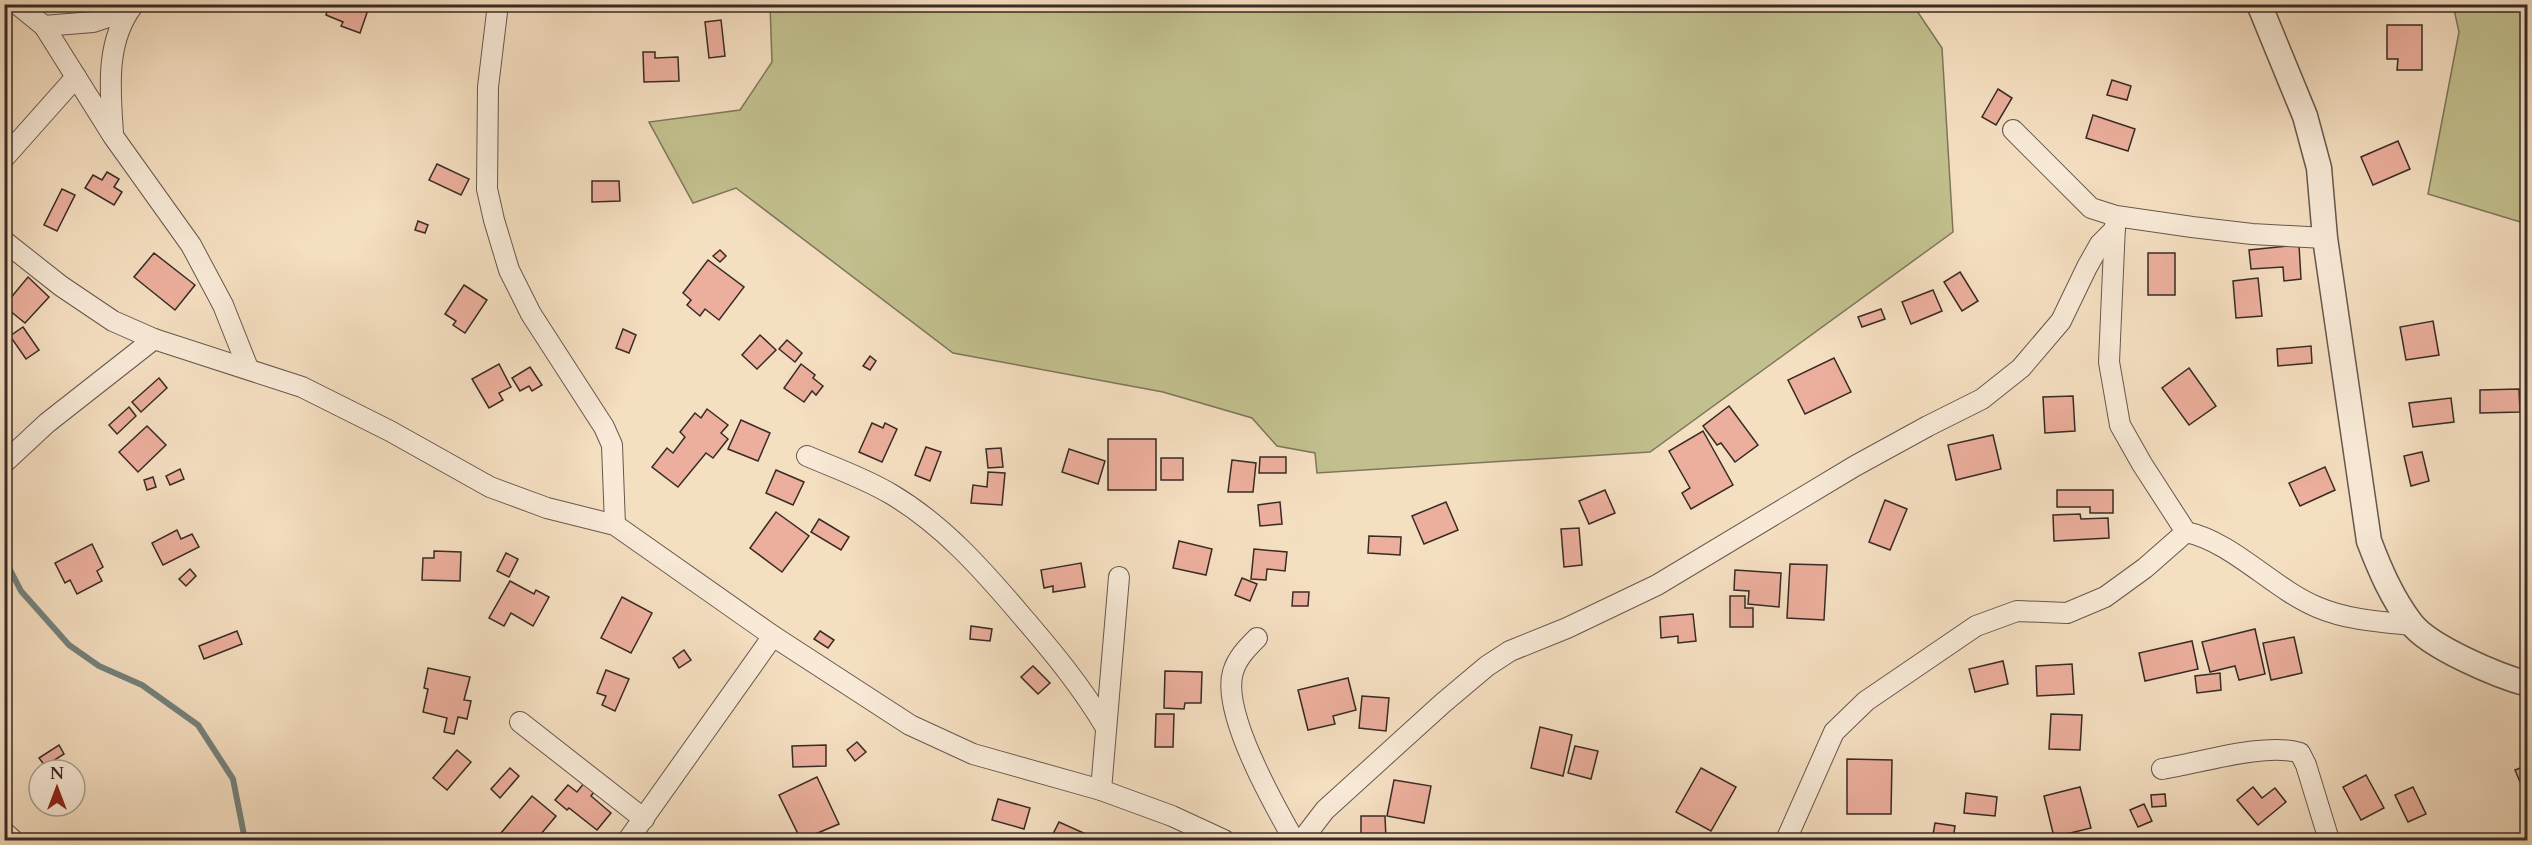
<svg xmlns="http://www.w3.org/2000/svg" width="2532" height="845" font-family="Cardo,serif">
	<rect width="100%" height="100%" fill="#f5dfc1"/>
	<filter id="stains"><feTurbulence type="fractalNoise" baseFrequency=".00333" numOctaves="4"/><feColorMatrix values="0 0 0 0 .2 0 0 0 0 .09 0 0 0 0 .02 0 0 0 .5 -.17"/></filter>
	<radialGradient id="worn" r=".72"><stop offset=".6" stop-color="#630" stop-opacity="0"/><stop offset="1" stop-color="#630" stop-opacity=".3"/></radialGradient>
	<!-- green -->
	<g fill="#c2c08e" stroke="#7d765a" stroke-width="1.5">
		<path d="M770,5H1913L1942,48L1953,232L1650,452L1317,473L1315,453L1277,446L1252,418L1163,392L953,353L736,188L693,203L649,122L740,110L772,62Z"/>
		<path d="M2453,5H2527V224L2428,194L2459,32Z"/>
	</g>
	<g fill="none" stroke-linecap="round" stroke-linejoin="round">
		<!-- stream -->
		<path stroke="#75827d" stroke-width="6" d="M4,558L21,591L69,645L99,666L142,685L198,725L233,779L245,840"/>
	</g>
	<!-- building -->
	<g fill="#ecaf9d" stroke="#382b26" stroke-width="1.5">
		<path d="M329,4H370L360,33L341,26L343,22L326,15Z"/>
		<path d="M721,20L725,56L709,58L705,22Z"/>
		<path d="M2387,25H2422V70H2397L2398,59H2387Z"/>
		<path d="M643,52H655V58L678,57L679,81L644,82Z"/>
		<path d="M2112,80L2131,86L2127,100L2107,95Z"/>
		<path d="M1998,89L2012,98L1996,125L1982,117Z"/>
		<path d="M2093,115L2135,129L2128,151L2086,138Z"/>
		<path d="M2398,141L2410,169L2373,185L2361,157Z"/>
		<path d="M437,164L469,179L461,195L429,180Z"/>
		<path d="M107,172L119,179L114,187L122,192L114,205L85,188L93,175L102,180Z"/>
		<path d="M592,181H619L620,201L592,202Z"/>
		<path d="M62,189L75,195L57,231L44,225Z"/>
		<path d="M418,221L428,225L425,233L415,230Z"/>
		<path d="M2299,245L2301,279L2284,281L2283,267L2251,269L2249,250Z"/>
		<path d="M720,250L726,256L720,262L713,256Z"/>
		<path d="M154,253L195,285L175,310L134,277Z"/>
		<rect x="2148" y="253" width="27" height="42"/>
		<path d="M708,260L744,287L719,320L705,309L700,316L687,305L691,300L683,293Z"/>
		<path d="M1960,272L1978,301L1962,311L1944,282Z"/>
		<path d="M28,277L49,297L25,323L4,306Z"/>
		<path d="M2258,278L2262,316L2236,318L2233,281Z"/>
		<path d="M464,285L487,300L465,333L453,325L456,321L445,314Z"/>
		<path d="M1933,290L1942,311L1911,324L1902,302Z"/>
		<path d="M1881,309L1885,319L1862,327L1858,317Z"/>
		<path d="M2433,321L2439,355L2406,360L2400,327Z"/>
		<path d="M23,327L39,350L26,359L10,336Z"/>
		<path d="M623,329L636,335L629,353L616,348Z"/>
		<path d="M760,335L776,350L757,369L742,355Z"/>
		<path d="M787,340L802,353L795,362L779,349Z"/>
		<path d="M2311,346L2312,363L2278,366L2277,349Z"/>
		<path d="M870,356L876,361L870,370L863,366Z"/>
		<path d="M1834,358L1851,392L1805,414L1788,380Z"/>
		<path d="M499,364L511,387L499,393L503,400L489,408L472,379Z"/>
		<path d="M801,364L815,375L813,378L823,386L816,395L812,391L804,402L784,388Z"/>
		<path d="M530,367L542,385L532,391L529,386L520,391L512,378Z"/>
		<path d="M2189,368L2216,406L2189,425L2162,388Z"/>
		<path d="M159,378L167,388L141,412L132,402Z"/>
		<path d="M2519,389L2520,412L2480,413V390Z"/>
		<path d="M2073,396L2075,431L2045,433L2043,397Z"/>
		<path d="M2451,398L2454,422L2413,427L2409,403Z"/>
		<path d="M1729,406L1758,445L1735,462L1721,443L1717,445L1703,426Z"/>
		<path d="M129,407L136,416L117,434L109,425Z"/>
		<path d="M707,409L728,425L721,433L728,439L713,458L706,453L678,487L652,467L667,448L673,453L685,437L680,432L695,413L701,418Z"/>
		<path d="M741,420L770,433L758,461L728,449Z"/>
		<path d="M872,423L883,428L885,423L897,429L882,462L859,452Z"/>
		<path d="M147,426L166,445L138,472L119,452Z"/>
		<path d="M1703,431L1733,485L1691,509L1682,493L1690,488L1669,451Z"/>
		<path d="M1993,435L2001,469L1956,480L1948,445Z"/>
		<rect x="1108" y="439" width="48" height="51"/>
		<path d="M926,447L941,452L930,481L915,475Z"/>
		<path d="M1001,448L1003,467L988,468L986,449Z"/>
		<path d="M1069,449L1105,461L1098,484L1062,472Z"/>
		<path d="M2422,452L2429,481L2411,486L2404,456Z"/>
		<path d="M1260,457H1286V473H1259Z"/>
		<rect x="1161" y="458" width="22" height="22"/>
		<path d="M1232,460L1256,463L1253,492H1228Z"/>
		<path d="M2325,467L2335,490L2300,506L2289,483Z"/>
		<path d="M180,469L184,479L170,485L166,476Z"/>
		<path d="M776,470L804,482L793,505L766,493Z"/>
		<path d="M988,472L1005,473L1002,505L971,503L973,485L987,487Z"/>
		<path d="M153,477L156,487L147,490L144,480Z"/>
		<path d="M1605,490L1615,513L1589,524L1579,501Z"/>
		<path d="M2057,490H2113V513H2090V507H2057Z"/>
		<path d="M1885,500L1907,509L1890,550L1869,542Z"/>
		<path d="M1280,502L1282,524L1260,526L1258,505Z"/>
		<path d="M1446,502L1458,530L1424,544L1412,516Z"/>
		<path d="M776,512L809,536L782,572L750,548Z"/>
		<path d="M2080,514L2081,519L2108,518L2109,538L2054,541L2053,515Z"/>
		<path d="M819,519L849,537L841,550L811,532Z"/>
		<path d="M1579,528L1582,565L1564,567L1561,529Z"/>
		<path d="M177,530L181,539L192,534L199,547L163,565L152,543Z"/>
		<path d="M1369,536L1401,537L1400,555L1368,553Z"/>
		<path d="M1179,541L1212,549L1206,575L1173,568Z"/>
		<path d="M92,544L103,567L97,571L102,581L77,594L70,580L65,583L55,563Z"/>
		<path d="M1254,549L1287,552L1285,571L1267,569L1266,580L1251,579Z"/>
		<path d="M434,551L461,552L460,581L422,580L423,558H434Z"/>
		<path d="M506,553L518,559L509,577L497,571Z"/>
		<path d="M1081,563L1085,587L1053,592V586L1044,588L1041,570Z"/>
		<path d="M1790,564L1827,565L1824,620L1787,618Z"/>
		<path d="M190,569L196,576L186,586L179,579Z"/>
		<path d="M1735,570L1781,573L1779,607L1748,604L1749,591L1734,590Z"/>
		<path d="M1242,578L1257,584L1250,601L1235,595Z"/>
		<path d="M510,581L534,594L536,590L549,597L533,626L511,613L504,626L489,618Z"/>
		<path d="M1293,592H1309L1308,606H1292Z"/>
		<path d="M1730,596H1745V608H1753V627H1730Z"/>
		<path d="M622,597L652,613L631,653L601,638Z"/>
		<path d="M1693,614L1696,641L1678,643V636L1661,638L1660,617Z"/>
		<path d="M971,626L992,629L990,641L970,639Z"/>
		<path d="M2255,629L2265,674L2239,680L2235,666L2210,672L2202,642Z"/>
		<path d="M237,631L242,644L204,659L199,646Z"/>
		<path d="M820,631L834,640L828,648L814,639Z"/>
		<path d="M2294,637L2302,673L2271,680L2263,643Z"/>
		<path d="M2192,641L2198,669L2145,681L2139,653Z"/>
		<path d="M684,650L691,660L679,668L673,658Z"/>
		<path d="M2003,661L2008,684L1975,692L1969,669Z"/>
		<path d="M2072,664L2074,694L2037,696L2036,666Z"/>
		<path d="M1033,666L1050,683L1038,694L1021,677Z"/>
		<path d="M428,668L470,677L464,700L471,701L467,719L458,717L454,734L444,732L447,718L423,712L428,689L424,688Z"/>
		<path d="M606,670L629,679L615,711L602,705L606,696L597,693Z"/>
		<path d="M1165,671L1202,672L1201,703H1185L1184,709L1164,708Z"/>
		<path d="M2220,673L2221,690L2197,693L2195,676Z"/>
		<path d="M1348,678L1356,710L1333,716L1335,724L1308,730L1298,690Z"/>
		<path d="M1362,696L1389,698L1386,731L1359,728Z"/>
		<path d="M1156,714H1174L1173,747H1155Z"/>
		<path d="M2051,714L2082,715L2080,750L2049,749Z"/>
		<path d="M1540,727L1572,735L1563,776L1531,768Z"/>
		<path d="M857,742L866,752L855,761L847,750Z"/>
		<path d="M59,745L64,754L45,766L39,758Z"/>
		<path d="M826,745V766L793,767L792,746Z"/>
		<path d="M1575,746L1598,751L1591,779L1568,773Z"/>
		<path d="M457,750L471,762L447,790L433,778Z"/>
		<path d="M1847,759L1892,760L1891,814H1847Z"/>
		<path d="M2528,765V801L2515,770Z"/>
		<path d="M510,768L519,776L500,798L491,789Z"/>
		<path d="M1701,768L1736,787L1711,831L1676,812Z"/>
		<path d="M2366,775L2384,808L2361,820L2343,787Z"/>
		<path d="M817,777L839,824L801,840L779,795Z"/>
		<path d="M1394,780L1431,786L1424,823L1387,816Z"/>
		<path d="M584,783L594,792L591,796L611,813L597,830L569,808L567,810L555,800L568,785L577,792Z"/>
		<path d="M2080,787L2091,828L2054,837L2044,796Z"/>
		<path d="M2253,787L2262,798L2275,788L2286,802L2258,825L2237,800Z"/>
		<path d="M2413,787L2426,814L2408,822L2395,795Z"/>
		<path d="M1966,793L1997,797L1995,816L1964,813Z"/>
		<path d="M2165,794L2166,806L2152,807L2151,795Z"/>
		<path d="M532,796L556,816L536,840H510L501,833Z"/>
		<path d="M998,799L1030,808L1024,829L992,820Z"/>
		<path d="M2144,804L2152,821L2138,827L2130,810Z"/>
		<path d="M1361,816H1385L1386,839L1361,840Z"/>
		<path d="M1059,822L1086,834L1083,840H1050Z"/>
		<path d="M1935,823L1955,826L1953,840H1932Z"/>
	</g>
	<g fill="none" stroke-linecap="round" stroke-linejoin="round">
		<defs>
			<g id="minor">
				<path d="M17,4L44,26L93,22L129,10"/>
				<path d="M498,4L488,87L487,189L494,220L509,270L531,314L604,427L612,445L615,525"/>
				<path d="M44,26L113,136L191,245L223,305L248,368"/>
				<path d="M2013,130L2091,208L2116,216L2192,227L2252,234L2325,238"/>
				<path d="M113,133C110,90 105,40 134,4"/>
				<path d="M4,158L76,77"/>
				<path d="M2115,225L2109,362L2120,425L2142,464L2186,532C2233,542 2272,588 2317,607C2347,620 2381,622 2412,625"/>
				<path d="M4,241L61,286L113,321L154,339L302,387L390,431L490,487L547,508L615,525L773,636L910,725L973,754L1101,790L1172,816L1224,840"/>
				<path d="M807,456C835,468 864,478 891,494C942,524 982,569 1021,615C1052,651 1082,687 1106,728"/>
				<path d="M4,463L47,423L154,339"/>
				<path d="M1257,638C1247,648 1237,658 1233,672C1221,712 1274,805 1294,840"/>
				<path d="M520,722L644,819"/>
				<path d="M2162,769C2200,763 2266,742 2300,753L2306,765L2329,840"/>
				<path d="M1101,790L1119,577"/>
				<path d="M4,832L13,840"/>
				<path d="M628,840L773,636"/>
				<path d="M1302,840L1325,810L1443,703L1487,666L1510,651L1567,628L1657,585L1855,466L1928,426L1982,399L2021,368L2061,321L2087,267L2100,244L2115,229"/>
				<path d="M1786,840L1834,732L1866,701L1976,626L2017,611L2067,613L2105,597L2145,568L2186,532"/>
			</g>
			<path id="tertiary" d="M2259,4L2305,116L2319,168L2325,238L2369,541C2380,570 2392,598 2411,623C2429,647 2498,676 2528,684"/>
		</defs>
		<!-- minor casing -->
		<use href="#minor" stroke="#67584d" stroke-width="22"/>
		<!-- tertiary casing -->
		<use href="#tertiary" stroke="#67584d" stroke-width="27"/>
		<!-- minor -->
		<use href="#minor" stroke="#f8ead7" stroke-width="20"/>
		<!-- tertiary -->
		<use href="#tertiary" stroke="#f8ead7" stroke-width="24"/>
	</g>
	<!-- margin -->
	<rect width="2532" height="845" fill="none" stroke="#f5dfc1" stroke-width="24"/>
	<rect x="6" y="6" width="2520" height="833" fill="none" stroke="#382b26" stroke-width="3"/>
	<rect x="12" y="12" width="2508" height="821" fill="none" stroke="#382b26" stroke-width="1.5"/>
	<!-- north arrow -->
	<g transform="translate(57 788)"><circle r="28" fill="#f8ead7" stroke="#ab9e90" stroke-width="1.5"/>
	<path d="M0-4.5L10 22L0 15L-10 22Z" fill="#8f2418"/>
	<text y="-9" font-size="16" font-weight="bold" text-anchor="middle" fill="#382b26">N</text>
	</g>
	<rect width="100%" height="100%" filter="url(#stains)"/>
	<rect width="100%" height="100%" fill="url(#worn)"/>
</svg>
